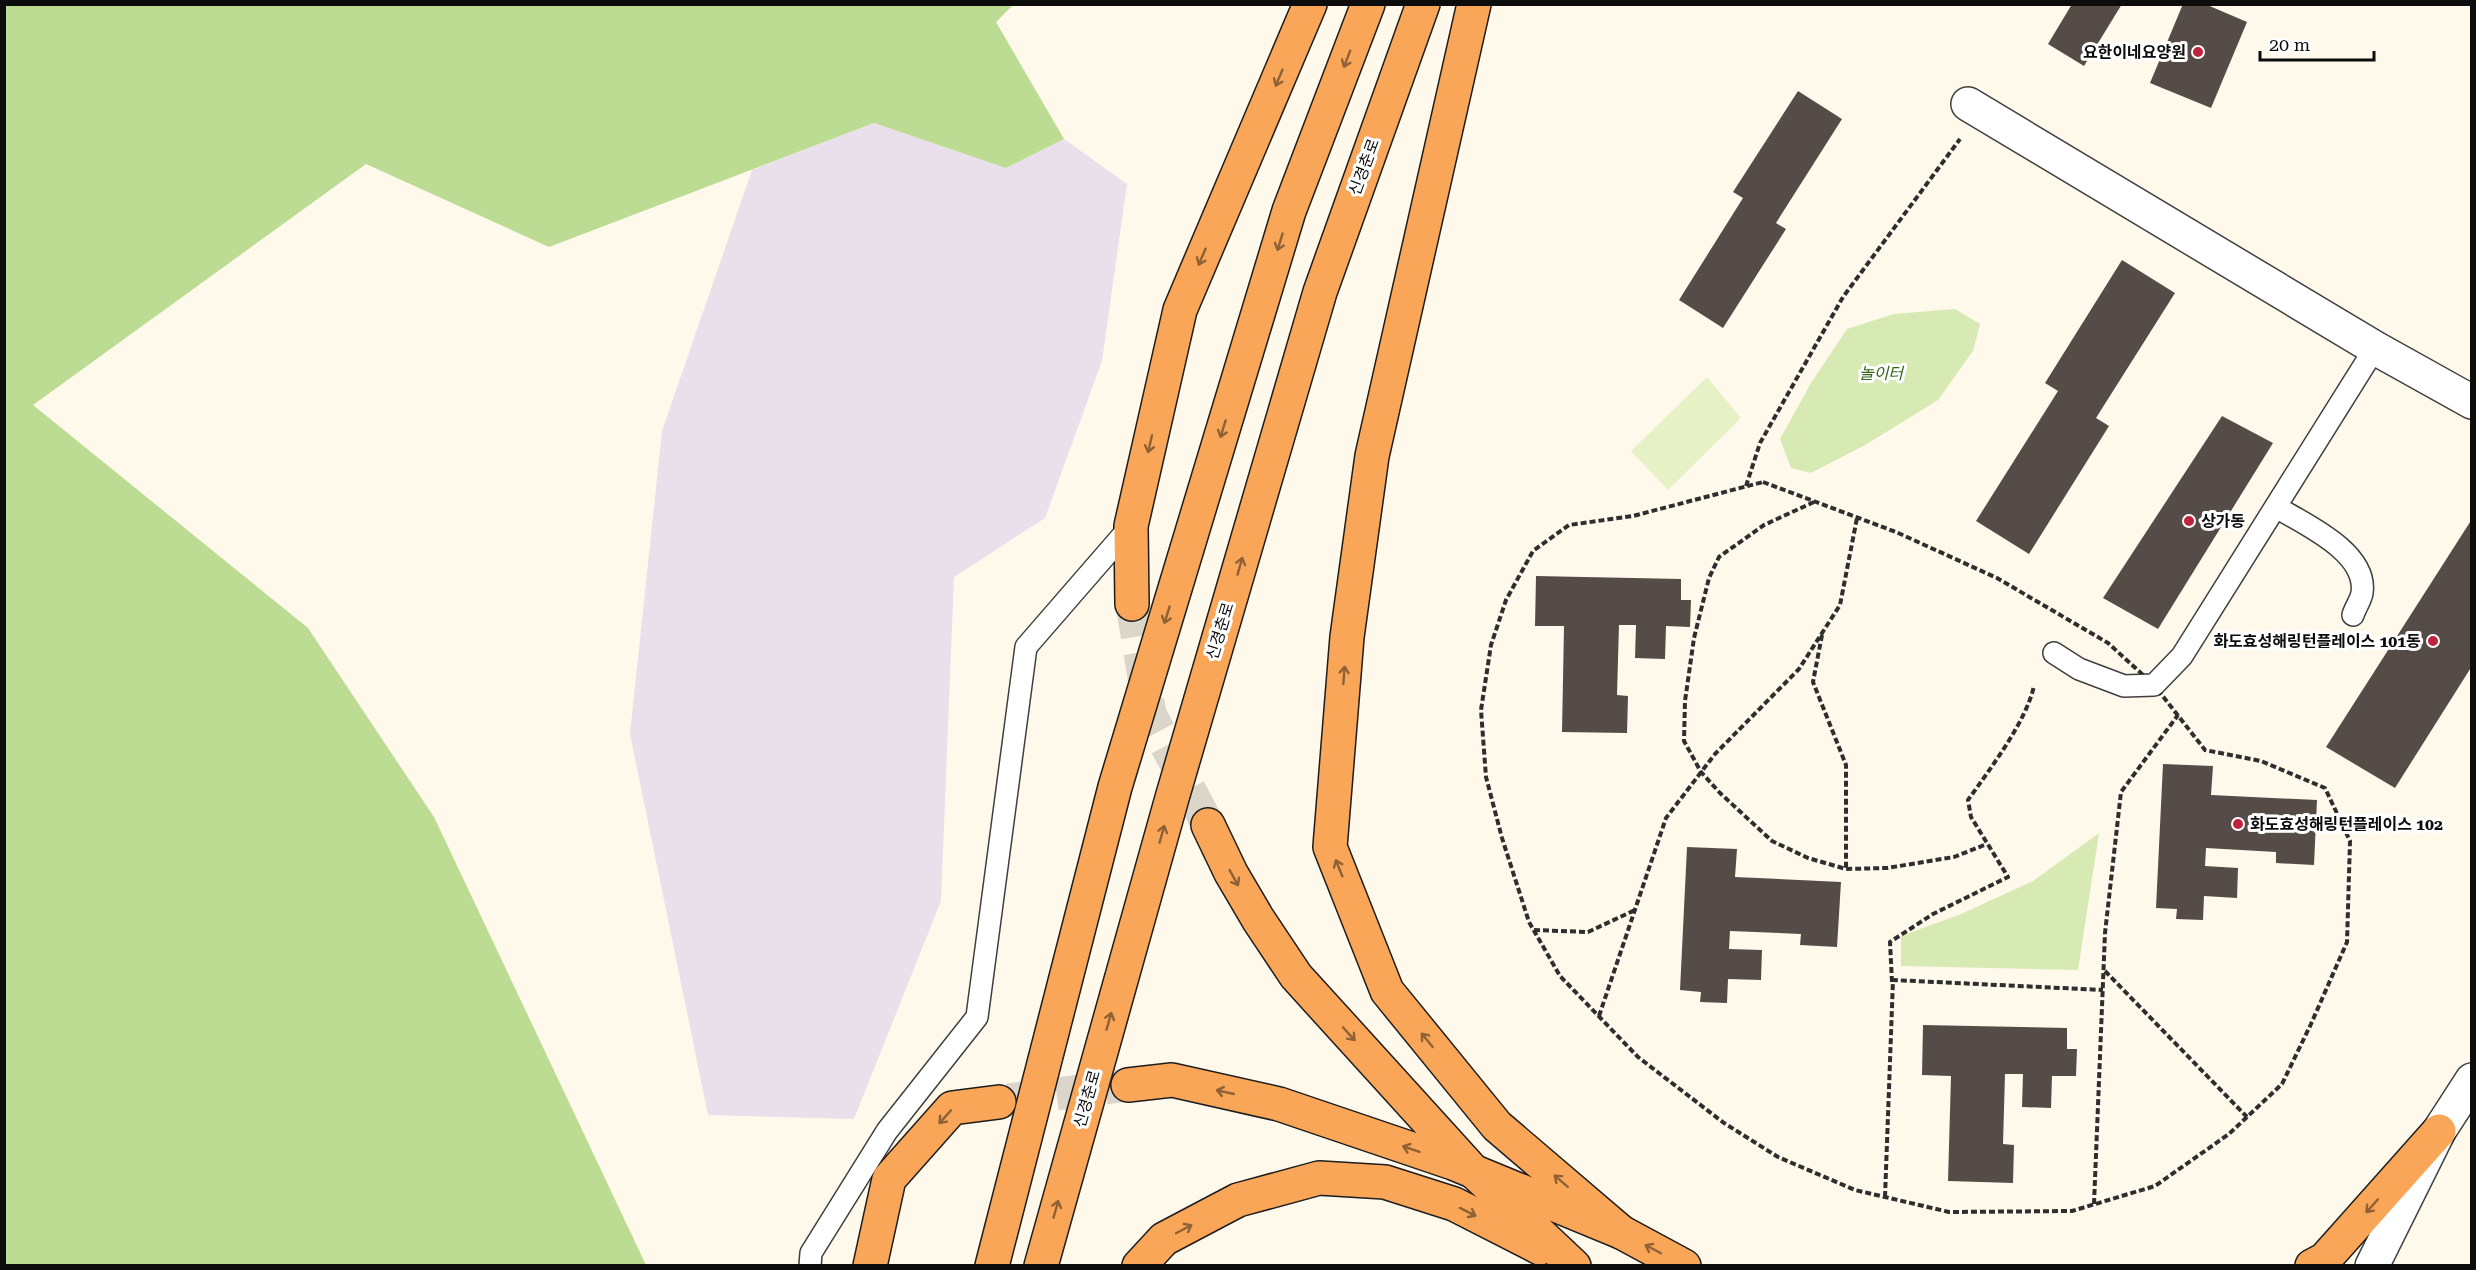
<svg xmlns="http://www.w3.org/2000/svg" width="2476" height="1270" font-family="'Roboto Serif','Noto Sans KR',serif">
	<rect width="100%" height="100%" fill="#fff9eb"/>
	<!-- industrial -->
	<path fill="#e9e0eb" d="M874,123L1006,168L1064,139L1127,184L1102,361L1045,518L954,577L941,901L854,1119L708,1115L630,734L662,431L752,170Z"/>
	<!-- green -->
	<g fill="#d7eab4">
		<path d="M1955,309L1980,324L1973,351L1938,400L1867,444L1811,473L1791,468L1780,439L1811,383L1847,329L1894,314Z"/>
		<path d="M2099,833L2078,970L1901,966V936L1961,914L2033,881Z"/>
	</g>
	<!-- forest -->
	<path fill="#bcdb93" d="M5,4L1013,5L996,22L1064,139L1006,168L874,123L549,247L366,164L33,405L308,628L434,817L646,1265H5Z"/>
	<!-- pitch -->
	<path fill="#e7f1c6" d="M1707,377L1741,418L1668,490L1631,451Z"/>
	<!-- building -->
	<g fill="#554c48">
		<path d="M2072,4H2122L2084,66L2048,44Z"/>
		<path d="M2183,4H2205L2247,22L2211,108L2150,83Z"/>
		<path d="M1798,91L1842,119L1776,223L1786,229L1723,328L1679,300L1743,198L1733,192Z"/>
		<path d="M2122,260L2175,293L2096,418L2109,426L2029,554L1976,521L2058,391L2045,383Z"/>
		<path d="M2222,416L2273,443L2158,629L2103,598Z"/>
		<path d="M2472,519V666L2395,788L2326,747Z"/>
		<path d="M1536,576L1681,579V600H1691L1690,627L1666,626L1665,659L1635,658L1636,625H1619L1617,695L1628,696L1627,733L1562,732L1564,626H1535Z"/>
		<path d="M2163,764L2213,766L2211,795L2317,800L2314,865L2276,863V852L2206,848L2205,866L2238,868L2237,898L2204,896L2203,920L2176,919L2177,909L2156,908Z"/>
		<path d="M1687,847L1737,849L1735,877L1841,882L1837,947L1800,945L1801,934L1730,931L1729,949L1762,950L1761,980L1728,979L1727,1003L1700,1002L1701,992L1680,990Z"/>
		<path d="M1923,1025L2067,1028V1049H2077L2076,1076H2052L2051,1108L2022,1107L2023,1074H2005L2003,1144L2014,1145L2013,1183L1948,1181L1951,1076L1922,1075Z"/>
	</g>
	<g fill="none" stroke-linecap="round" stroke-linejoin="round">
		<!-- trunk-tunnel -->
		<g stroke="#dbd5ca" stroke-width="33" stroke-dasharray="33 16" stroke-linecap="butt">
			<path d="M1132,604L1150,714L1208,825"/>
			<path d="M1008,1100L1128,1085"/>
		</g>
		<defs>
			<g id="service">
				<path d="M2276,507C2304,524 2368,552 2362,593C2361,600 2355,608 2353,615"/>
				<path d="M2054,653L2079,669L2124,686L2154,685L2182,656L2375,348"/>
				<path d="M810,1266L811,1253L887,1131L977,1017L1026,647L1131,526"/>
			</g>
			<g id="minor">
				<path d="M1968,104L2375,348L2472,402"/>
				<path d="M2372,1266L2439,1131L2472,1080"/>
			</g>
			<g id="trunk">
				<path d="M1474,4L1372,456L1347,637L1330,847L1387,991L1497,1126L1621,1232"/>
				<path d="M1132,604L1131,526L1180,310L1310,4"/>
				<path d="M1208,825L1231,873L1258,919L1296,976L1474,1172L1574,1266"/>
				<path d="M1128,1085L1172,1080L1279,1104L1453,1163L1621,1232L1684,1266"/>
				<path d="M870,1266L889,1179L952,1108L999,1102"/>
				<path d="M992,1266L1115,787L1289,211L1368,4"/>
				<path d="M1041,1266L1172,798L1320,292L1423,4"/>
				<path d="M1139,1266L1164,1239L1238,1200L1319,1178L1385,1182L1454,1204L1540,1248"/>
				<path d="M2312,1266L2325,1259L2439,1131"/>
			</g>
		</defs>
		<!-- service casing -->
		<use href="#service" stroke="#3f3f3f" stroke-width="24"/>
		<!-- minor casing -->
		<use href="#minor" stroke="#3f3f3f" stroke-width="36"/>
		<!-- trunk casing -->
		<use href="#trunk" stroke="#1d1d1d" stroke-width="36"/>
		<!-- path -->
		<g stroke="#2e2e2e" stroke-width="4" stroke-dasharray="6 3" stroke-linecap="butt">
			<path d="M1763,482L1896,532L1997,578L2108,643L2154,685L2205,750L2261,761L2325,788L2350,841L2347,942L2311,1024L2282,1084L2229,1134L2155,1186L2072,1211L1949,1212L1855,1190L1778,1157L1724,1123L1638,1057L1560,976L1529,922L1502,838L1486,777L1481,710L1491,645L1506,600L1533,551L1569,525L1633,516Z"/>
			<path d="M1746,486L1760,443L1843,297L1960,139"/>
			<path d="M1814,502L1764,525L1719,557L1709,578L1694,638L1685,701L1684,741L1701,772L1720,793L1772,841L1808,858L1846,869L1887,868L1954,857L1987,844"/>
			<path d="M1822,635L1813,682L1846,765V869"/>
			<path d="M1534,930L1588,932L1635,910"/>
			<path d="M2105,971L2247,1117"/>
			<path d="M1892,982L1890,942L1933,914L2008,877L1971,817L1968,800C1990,769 2026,722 2034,686"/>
			<path d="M1599,1016L1666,818L1715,754L1799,669L1840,605L1857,518"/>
			<path d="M1885,1197L1893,980L2103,990"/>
			<path d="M2094,1204L2105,933L2121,792L2178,715"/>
		</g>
		<!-- service -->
		<use href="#service" stroke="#fff" stroke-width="21"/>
		<!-- minor -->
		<use href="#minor" stroke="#fff" stroke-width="33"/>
		<!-- trunk -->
		<use href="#trunk" stroke="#f9a658" stroke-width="33"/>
	</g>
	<!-- one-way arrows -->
	<defs><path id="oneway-shaft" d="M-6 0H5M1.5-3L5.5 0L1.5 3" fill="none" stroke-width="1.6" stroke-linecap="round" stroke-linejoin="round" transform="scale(1.5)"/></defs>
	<g stroke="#8e6136">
		<use href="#oneway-shaft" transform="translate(1347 59) rotate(111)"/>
		<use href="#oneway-shaft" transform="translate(1279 78) rotate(113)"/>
		<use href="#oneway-shaft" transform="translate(1280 242) rotate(107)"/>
		<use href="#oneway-shaft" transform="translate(1202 257) rotate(113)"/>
		<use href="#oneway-shaft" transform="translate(1223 429) rotate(107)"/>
		<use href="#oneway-shaft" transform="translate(1150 444) rotate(103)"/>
		<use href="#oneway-shaft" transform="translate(1240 566) rotate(-74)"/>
		<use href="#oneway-shaft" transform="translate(1167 615) rotate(107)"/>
		<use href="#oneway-shaft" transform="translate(1344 675) rotate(-86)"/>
		<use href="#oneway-shaft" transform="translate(1162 834) rotate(-74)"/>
		<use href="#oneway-shaft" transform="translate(1339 868) rotate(-112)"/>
		<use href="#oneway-shaft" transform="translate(1234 878) rotate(61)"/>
		<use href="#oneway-shaft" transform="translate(1109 1021) rotate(-74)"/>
		<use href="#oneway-shaft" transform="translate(1349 1034) rotate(48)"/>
		<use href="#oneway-shaft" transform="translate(1427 1040) rotate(-129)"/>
		<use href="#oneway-shaft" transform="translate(1225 1092) rotate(-167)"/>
		<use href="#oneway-shaft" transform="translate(945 1117) rotate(132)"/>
		<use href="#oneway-shaft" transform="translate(1411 1149) rotate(-161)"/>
		<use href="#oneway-shaft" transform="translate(1561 1181) rotate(-139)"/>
		<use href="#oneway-shaft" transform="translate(2372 1206) rotate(132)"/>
		<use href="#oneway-shaft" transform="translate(1056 1209) rotate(-74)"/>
		<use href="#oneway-shaft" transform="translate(1468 1212) rotate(27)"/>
		<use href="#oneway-shaft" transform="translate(1184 1229) rotate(-28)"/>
		<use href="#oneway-shaft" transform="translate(1653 1249) rotate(-152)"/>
	</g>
	<!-- markers -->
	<g fill="#bf223c" stroke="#fff" stroke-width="2">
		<circle cx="2198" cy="52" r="6"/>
		<circle cx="2189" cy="521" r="6"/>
		<circle cx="2433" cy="641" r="6"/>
		<circle cx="2238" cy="824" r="6"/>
	</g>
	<g text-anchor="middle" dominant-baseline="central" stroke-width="6" stroke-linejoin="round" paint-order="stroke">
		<!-- poi labels -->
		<g font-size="16" font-weight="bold" fill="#0c0c0c" stroke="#fff" text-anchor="end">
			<text x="2186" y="52">요한이네요양원</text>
			<text x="2201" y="521" text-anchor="start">상가동</text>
			<text x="2421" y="641">화도효성해링턴플레이스 101동</text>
			<text x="2250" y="824" text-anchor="start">화도효성해링턴플레이스 102</text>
		</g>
		<!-- street labels -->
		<g font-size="16" fill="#0c0c0c" stroke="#fff">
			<text transform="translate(1364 167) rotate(-70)">신경춘로</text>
			<text transform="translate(1220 631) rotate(-73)">신경춘로</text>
			<text transform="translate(1087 1099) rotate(-74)">신경춘로</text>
		</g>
		<!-- park labels -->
		<g font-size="16" font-style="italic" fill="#34651b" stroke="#fff">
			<text x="1881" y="373">놀이터</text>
		</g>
	</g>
	<!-- border -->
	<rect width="2476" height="1270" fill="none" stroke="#0c0c0c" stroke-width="12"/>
	<!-- scale -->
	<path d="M2260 51v9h114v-9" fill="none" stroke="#0c0c0c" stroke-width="3"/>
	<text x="2269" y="51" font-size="18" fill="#0c0c0c" stroke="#ffffff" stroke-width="4.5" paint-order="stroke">20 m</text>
</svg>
